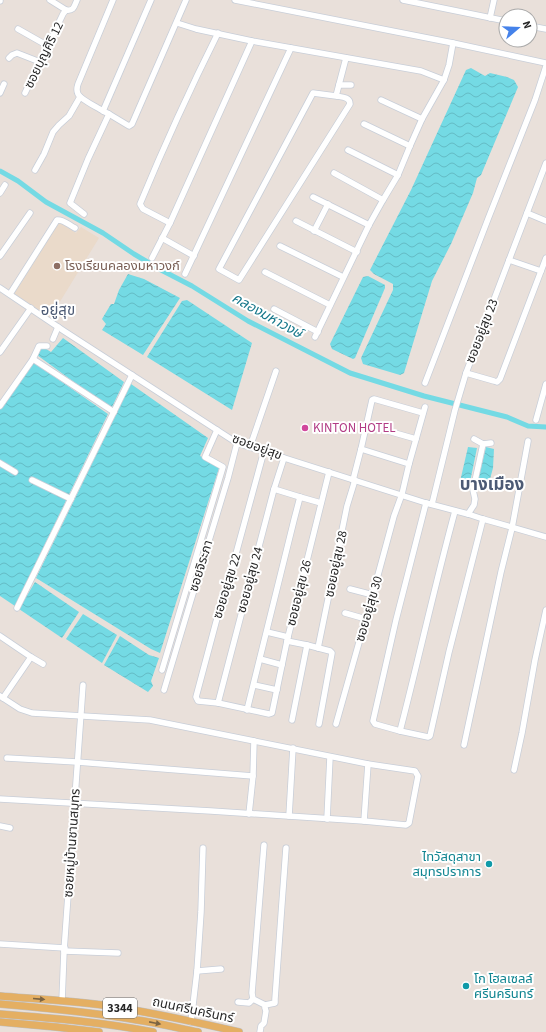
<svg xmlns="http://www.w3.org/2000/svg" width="546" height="1032" font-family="'Source Sans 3','Noto Sans Thai',sans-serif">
	<defs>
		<pattern id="water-waves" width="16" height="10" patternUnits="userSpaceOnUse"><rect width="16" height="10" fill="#74dae4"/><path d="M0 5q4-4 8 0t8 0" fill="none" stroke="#64bbc4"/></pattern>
	</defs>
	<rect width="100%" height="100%" fill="#e9e0da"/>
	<!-- education -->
	<path fill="#eadaca" d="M59,222L76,233L81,227L99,238L50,318L14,294Z"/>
	<!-- water -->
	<g fill="url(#water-waves)">
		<path d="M471,68L485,76L490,73L507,77L514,80L518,87L481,175L477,178L473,193L451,244L432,281L404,373L400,375L363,364L361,358L393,290V284L374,274L370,270L411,190L466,70Z"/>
		<path d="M128,274L144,279L180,298L143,355L102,330L106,324L102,319L111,304H114L119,290Z"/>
		<path d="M368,276L385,285V288L355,358L353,359L332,349L330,344L363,277Z"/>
		<path d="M187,300L252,343L232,410L147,357L182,301Z"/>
		<path d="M63,338L124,382L112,407H108L37,355L43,347L51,352Z"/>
		<path d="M32,361L108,414L15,606L0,596V405Z"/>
		<path d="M131,384L208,438L200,456L220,465L160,653L151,649L36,578Z"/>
		<path d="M468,447L477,448L469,487L459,486Z"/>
		<path d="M486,447L494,449L493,468L487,490L476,489Z"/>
		<path d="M35,582L79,612L62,638L19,609Z"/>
		<path d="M83,614L117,635L102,663L66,639Z"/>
		<path d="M120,636L149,655L159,658L151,681L153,686L148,692L104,665Z"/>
	</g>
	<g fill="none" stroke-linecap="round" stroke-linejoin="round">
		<!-- canal -->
		<path stroke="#74dae4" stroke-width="5" d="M0,171L18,181L46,202L103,233L134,254L163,271L192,286L248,321L350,373L424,396L507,417L528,426L546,427"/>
		<defs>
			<g id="minor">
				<path d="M50,0L66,10"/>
				<path d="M235,0L453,43L546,63"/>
				<path d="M403,0L506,21"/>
				<path d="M0,1V0"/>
				<path d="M490,18L494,0"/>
				<path d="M177,23L196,29L252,41L421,71L444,80"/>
				<path d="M530,26L546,29"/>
				<path d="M18,29L48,46"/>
				<path d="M9,58L12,55L17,53L40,62"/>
				<path d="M339,85H351"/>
				<path d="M0,93L4,84"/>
				<path d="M25,93L63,14L66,10C74,11 74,7 77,0"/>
				<path d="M336,96C342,97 350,97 350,104L239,280L219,269L313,93L336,96L346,58"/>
				<path d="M381,100L422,119"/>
				<path d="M103,111C97,107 81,100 78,94C76,90 77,87 78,84L113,0"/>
				<path d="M109,114L129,126L132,124L186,0"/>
				<path d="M364,124L410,146"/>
				<path d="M348,150L398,175"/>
				<path d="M35,170L44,154L53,132L59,125L69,116L80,97"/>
				<path d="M334,173L383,200"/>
				<path d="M0,193L5,185"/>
				<path d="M313,197L369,225"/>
				<path d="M527,213L546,221"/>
				<path d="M84,214L70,203L88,159L109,114L103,111L151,0"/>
				<path d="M296,221L357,252"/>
				<path d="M170,223L143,209L140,204C164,146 190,89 218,33"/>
				<path d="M314,231L328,204"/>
				<path d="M162,238L194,256"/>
				<path d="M280,246L343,277"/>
				<path d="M0,256L30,213"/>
				<path d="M152,258L170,223L252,41"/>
				<path d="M509,260L541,271"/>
				<path d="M265,272L330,305"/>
				<path d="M185,274L291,48"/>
				<path d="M0,288L64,331L237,443L426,503L468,514L483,519L546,537"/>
				<path d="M10,294L57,220C63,219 69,225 75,228"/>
				<path d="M274,309L318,332"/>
				<path d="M315,337L369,225L383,200L398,175L410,146L422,119L444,80L449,65L453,43"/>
				<path d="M53,339L58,327"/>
				<path d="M0,352L31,308"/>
				<path d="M33,359L39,346H47"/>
				<path d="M466,373L494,381L497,382L500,379L546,258"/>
				<path d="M425,383L488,219L535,100L546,66"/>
				<path d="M0,406L33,359L114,412"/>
				<path d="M536,420L546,384"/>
				<path d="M367,425L416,439"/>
				<path d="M474,439L483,444L491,443"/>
				<path d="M250,447L276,371"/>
				<path d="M361,449L409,464"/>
				<path d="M264,451L234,561L216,622L196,697L198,701L218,703L269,714L272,713L287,641L329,472"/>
				<path d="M0,463L15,472"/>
				<path d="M32,480L71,499"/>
				<path d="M353,480L361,449L372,400L374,399L423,413"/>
				<path d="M274,489L300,497"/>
				<path d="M426,503L396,620L373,721L375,724L400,731L428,737L430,736L449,652L483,519"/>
				<path d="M432,504L455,410L466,373L546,163"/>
				<path d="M468,514L474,505L475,499L473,490L483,444"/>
				<path d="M350,589L373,595"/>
				<path d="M17,608L132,375"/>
				<path d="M345,613L366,619"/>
				<path d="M267,632L288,637"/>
				<path d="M0,636L31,657L3,698"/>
				<path d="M287,641L307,645"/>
				<path d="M318,648L347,506L355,480"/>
				<path d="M31,657L43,664"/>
				<path d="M260,659L282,665"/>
				<path d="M162,670L223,467L205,457L217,430"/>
				<path d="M254,685L277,690"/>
				<path d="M164,690L197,580L228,478L237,443"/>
				<path d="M0,696L20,709L32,713L150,720L368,764L415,771L418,776L409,823L406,825L364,821L211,811L0,799"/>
				<path d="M218,703L274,489L284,458"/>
				<path d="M247,710L294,520L300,497L321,503"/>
				<path d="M292,720L307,645L330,651L332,653L319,724"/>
				<path d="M336,724L378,575L394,516L402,494L409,464L425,407"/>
				<path d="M400,731C419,658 435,584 455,511"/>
				<path d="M464,745L501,572L512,528L528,441"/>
				<path d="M7,758L77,762L253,776L254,741"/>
				<path d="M514,770L522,733L535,660L546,610"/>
				<path d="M249,814L253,776"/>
				<path d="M289,816L293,748"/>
				<path d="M327,819L330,757"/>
				<path d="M364,821L368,764"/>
				<path d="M0,826L10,828"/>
				<path d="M0,944L65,948"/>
				<path d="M64,951L118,953"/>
				<path d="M197,971L221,969"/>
				<path d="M62,1001L64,951L83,685"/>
				<path d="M238,1002L249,1003L253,999"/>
				<path d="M265,1005L275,1003V999L286,848"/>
				<path d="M191,1022L197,971L201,912L203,848"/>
				<path d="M260,1032L261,1026L264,1023L266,1011L265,1008V1005L253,999L252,993L264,845"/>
			</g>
			<g id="major">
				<path d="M0,996C37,999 73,1001 110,1006C153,1013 196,1022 239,1032"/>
				<path d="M0,1004C46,1008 92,1012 137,1020C158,1023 178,1028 198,1032"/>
				<path d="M0,1014C51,1018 102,1022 153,1032"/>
				<path d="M0,1022L56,1027L99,1032"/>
			</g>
		</defs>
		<!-- minor casing -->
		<use href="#minor" stroke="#c8ced8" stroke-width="7"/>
		<!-- major casing -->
		<use href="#major" stroke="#bebebe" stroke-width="8"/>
		<!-- minor -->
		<use href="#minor" stroke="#fff" stroke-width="5.5"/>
		<!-- major -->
		<use href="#major" stroke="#e4af63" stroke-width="7"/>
	</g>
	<!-- one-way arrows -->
	<defs><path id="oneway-solid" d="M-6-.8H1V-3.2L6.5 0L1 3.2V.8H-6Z"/></defs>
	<g fill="#7c6442">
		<use href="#oneway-solid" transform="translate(39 999) rotate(5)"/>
		<use href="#oneway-solid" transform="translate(155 1023) rotate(11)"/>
	</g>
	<!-- markers -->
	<circle fill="#8d6e63" stroke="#fff" stroke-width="1.5" cx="57" cy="266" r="4"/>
	<circle fill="#d1479c" stroke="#fff" stroke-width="1.5" cx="305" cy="428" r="4"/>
	<g fill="#0f9aa8" stroke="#fff" stroke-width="1.5">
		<circle cx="489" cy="864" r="4"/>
		<circle cx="466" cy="986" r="4"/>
	</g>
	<g text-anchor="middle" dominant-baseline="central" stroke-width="4" stroke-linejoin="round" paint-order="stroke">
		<!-- shield labels -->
		<rect fill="#fff" stroke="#686868" stroke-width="1" x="103" y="998" width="34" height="20" rx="3"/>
		<g font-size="12" font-weight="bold" fill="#272727">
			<text x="120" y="1008">3344</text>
		</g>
		<!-- street labels -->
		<g font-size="13" fill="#272727" stroke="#fff">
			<text transform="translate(44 55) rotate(-64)">ซอยบุญศิริ 12</text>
			<text transform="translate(482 331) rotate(-69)">ซอยอยู่สุข 23</text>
			<text transform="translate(257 447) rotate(20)">ซอยอยู่สุข</text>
			<text transform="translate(336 564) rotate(-78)">ซอยอยู่สุข 28</text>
			<text transform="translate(201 566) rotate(-73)">ซอยจิระภา</text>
			<text transform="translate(250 580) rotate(-75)">ซอยอยู่สุข 24</text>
			<text transform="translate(227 586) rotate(-73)">ซอยอยู่สุข 22</text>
			<text transform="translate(299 593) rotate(-76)">ซอยอยู่สุข 26</text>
			<text transform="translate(369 609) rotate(-74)">ซอยอยู่สุข 30</text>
			<text transform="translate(72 843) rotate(-86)">ซอยหมู่บ้านชานสมุทร</text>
			<text transform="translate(193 1010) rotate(12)">ถนนศรีนครินทร์</text>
		</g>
		<!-- education labels -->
		<g font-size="13" fill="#785e54" stroke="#fff" text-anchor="start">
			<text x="65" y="266">โรงเรียนคลองมหาวงก์</text>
		</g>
		<!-- hotel labels -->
		<g font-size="13" fill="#b23c85" stroke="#fff" text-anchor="start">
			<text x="313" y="428">KINTON HOTEL</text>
		</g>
		<!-- culture labels -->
		<g font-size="13" fill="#0d838f" stroke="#fff" text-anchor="end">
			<text x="481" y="857">ไทวัสดุสาขา<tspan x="481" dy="15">สมุทรปราการ</tspan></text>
			<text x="474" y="979" text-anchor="start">โก โฮลเซลล์<tspan x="474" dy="15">ศรีนครินทร์</tspan></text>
		</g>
		<!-- water labels -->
		<g font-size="14" font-style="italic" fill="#18788b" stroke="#fff">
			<text transform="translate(267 316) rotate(29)">คลองมหาวงษ์</text>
		</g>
		<!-- quarter labels -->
		<g font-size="15" fill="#4c5a74" stroke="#fff">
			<text x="58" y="310">อยู่สุข</text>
		</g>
		<!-- district labels -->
		<g font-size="17" font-weight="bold" fill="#4c5a74" stroke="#fff">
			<text x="492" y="485">บางเมือง</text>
		</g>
	</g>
	<!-- north arrow -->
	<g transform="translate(518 28) rotate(71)"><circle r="19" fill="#ffffff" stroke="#a9a9a9"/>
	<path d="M0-3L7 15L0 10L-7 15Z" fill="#4582ea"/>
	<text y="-6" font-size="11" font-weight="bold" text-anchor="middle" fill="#272727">N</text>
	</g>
</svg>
